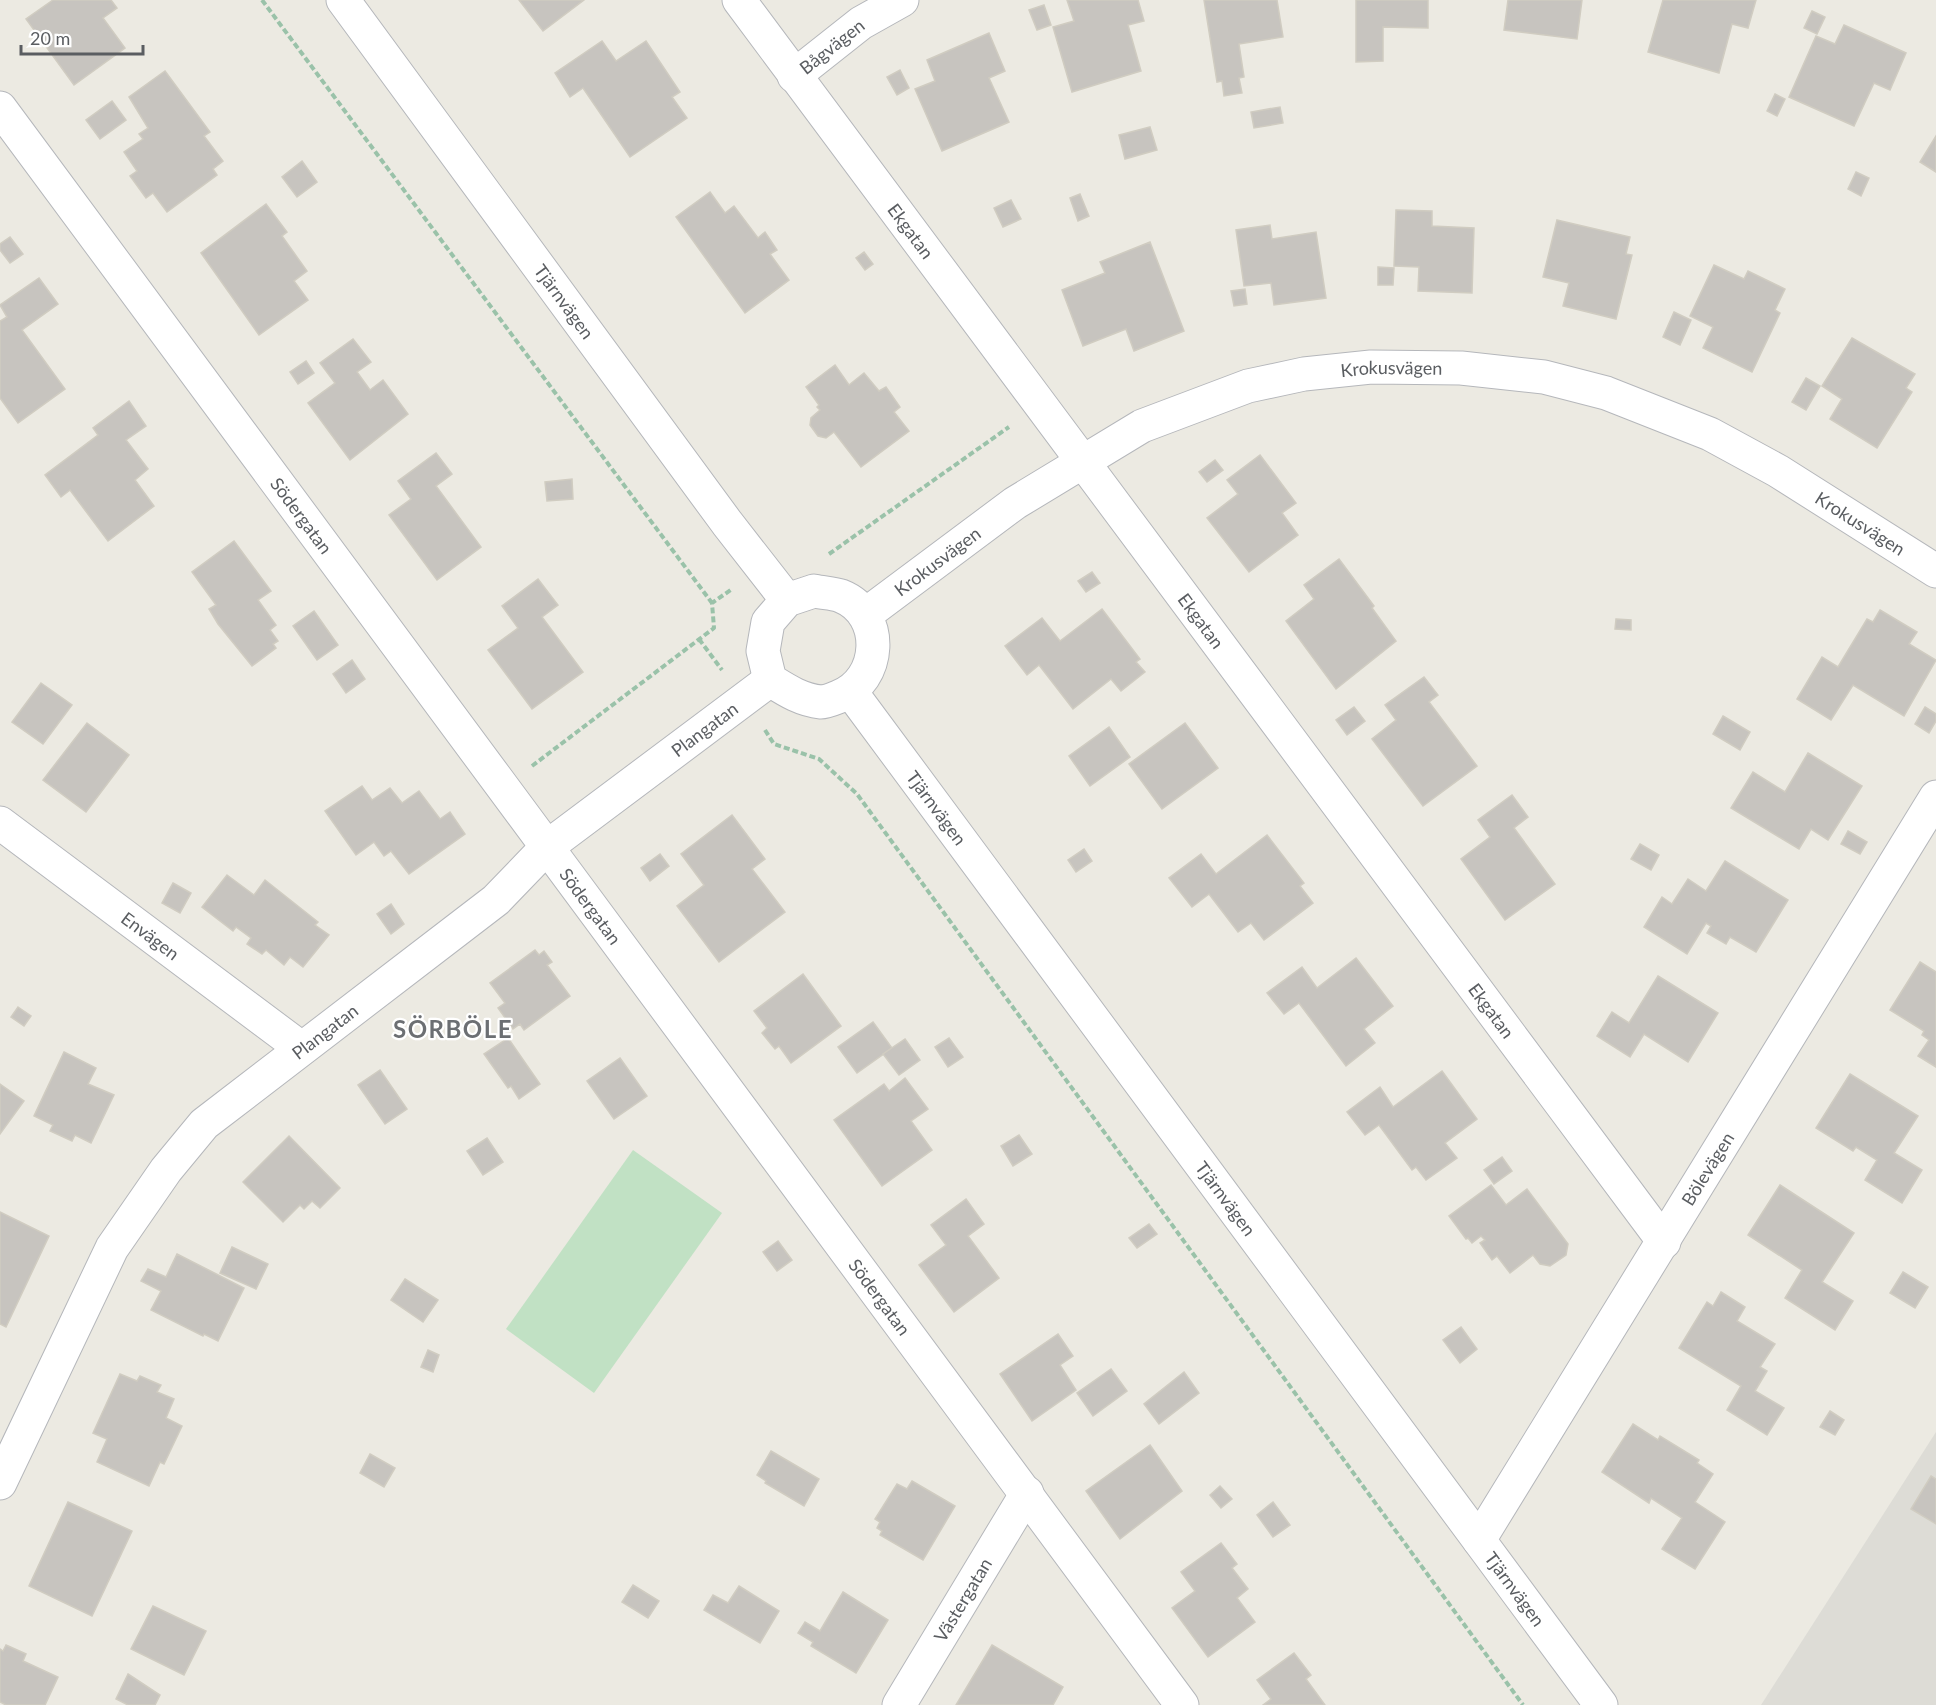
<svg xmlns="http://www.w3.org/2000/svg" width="1936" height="1705" font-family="Lato,sans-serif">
	<rect width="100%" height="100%" fill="#eceae2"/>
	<!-- industrial -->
	<path fill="#dddcd6" d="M1936,1432V1705H1761Z"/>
	<!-- green -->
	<path fill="#c1e1c4" d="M633,1150L722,1213L594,1393L506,1329Z"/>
	<!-- building -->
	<g fill="#c7c4bf" stroke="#d0ccc1" stroke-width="1.5">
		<path d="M53,0H111L117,8L103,18L125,48L74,85L26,19Z"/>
		<path d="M519,0H584L543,31Z"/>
		<path d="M1067,0H1138L1144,21L1128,25L1141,71L1072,92L1053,27L1074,21Z"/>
		<path d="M1204,0H1277L1283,37L1239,44L1244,77L1239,78L1242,93L1224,96L1222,81L1217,82Z"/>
		<path d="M1356,0H1428V28L1383,27V61L1356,62Z"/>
		<path d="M1508,0H1582L1577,39L1504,30Z"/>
		<path d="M1663,0H1756L1748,28L1732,24L1719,73L1648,52Z"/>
		<path d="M1044,5L1051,25L1037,30L1029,10Z"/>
		<path d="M1812,11L1825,17L1817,34L1804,28Z"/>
		<path d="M1844,25L1906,53L1890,90L1874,83L1854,126L1789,97L1816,36L1835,44Z"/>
		<path d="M989,33L1005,71L989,78L1009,122L942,151L915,89L935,81L927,60Z"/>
		<path d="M602,41L616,61L646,41L680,92L672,97L687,118L630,157L583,88L570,97L555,73Z"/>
		<path d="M900,70L909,88L897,95L887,77Z"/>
		<path d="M165,71L210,132L204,136L223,161L213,169L217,175L167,212L153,193L146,198L130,176L137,171L124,152L143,139L139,134L148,128L129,97Z"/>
		<path d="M1775,94L1785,99L1777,116L1767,111Z"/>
		<path d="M112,101L126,120L100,139L86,120Z"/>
		<path d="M1280,107L1283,123L1254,128L1251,112Z"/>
		<path d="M1150,127L1157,150L1125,159L1119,135Z"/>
		<path d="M1936,136V172L1920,162Z"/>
		<path d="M302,161L317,182L297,197L282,177Z"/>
		<path d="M1856,172L1869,178L1861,196L1848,189Z"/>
		<path d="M710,192L725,213L734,206L758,238L765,232L777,250L770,254L789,280L745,313L676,217Z"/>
		<path d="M1080,194L1089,216L1078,221L1070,198Z"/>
		<path d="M1011,200L1021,219L1003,227L994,208Z"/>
		<path d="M266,204L287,232L282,236L307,271L294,281L308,300L259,335L201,253Z"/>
		<path d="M1396,210L1432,211V226L1474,228L1472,293L1418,291L1419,267L1394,266Z"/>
		<path d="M1557,220L1630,237L1626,254L1632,255L1616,319L1563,306L1569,283L1543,277Z"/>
		<path d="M1270,225L1272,239L1316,232L1326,298L1274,305L1271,283L1244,286L1236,230Z"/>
		<path d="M10,237L23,254L10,263L0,250V244Z"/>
		<path d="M1150,242L1184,331L1134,351L1126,329L1083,346L1062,290L1105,273L1100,262Z"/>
		<path d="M864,252L873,264L865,270L856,258Z"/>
		<path d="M1714,265L1744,279L1748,271L1785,289L1775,310L1780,313L1752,372L1703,348L1713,327L1690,316Z"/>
		<path d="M1378,267L1394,268L1393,285H1378Z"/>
		<path d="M39,278L58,304L22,330L65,389L18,423L0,398V321L7,317L0,305Z"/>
		<path d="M1245,289L1247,304L1234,306L1231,291Z"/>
		<path d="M1674,312L1691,320L1680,345L1663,337Z"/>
		<path d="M1852,338L1915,374L1906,388L1912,392L1877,448L1830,419L1842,399L1822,386Z"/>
		<path d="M353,339L371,362L357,372L370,390L383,380L408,414L350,460L308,403L335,383L320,363Z"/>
		<path d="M306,361L314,373L298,384L290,372Z"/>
		<path d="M835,365L849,385L864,373L879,391L886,387L900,407L894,412L909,431L861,467L834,432L826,438L818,436L810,425L811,418L820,410L817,407L819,405L806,387Z"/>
		<path d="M1806,378L1820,386L1806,410L1792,402Z"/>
		<path d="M129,401L146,426L126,440L148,469L135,480L154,506L108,541L70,490L61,497L45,475L98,435L93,428Z"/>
		<path d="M436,453L452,474L436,486L481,547L437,580L389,515L411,499L398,481Z"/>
		<path d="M1260,455L1296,503L1282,513L1298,535L1249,572L1207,518L1238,494L1227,480Z"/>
		<path d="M1215,460L1223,470L1207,482L1199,472Z"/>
		<path d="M572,479L573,499L547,501L545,482Z"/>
		<path d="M234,541L271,591L258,600L276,625L270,630L278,641L273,644L276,648L252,666L218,624L209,609L216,605L192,572Z"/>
		<path d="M1339,559L1374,606L1372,608L1396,641L1336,689L1286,621L1314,599L1304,585Z"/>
		<path d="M1092,572L1100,583L1086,592L1078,581Z"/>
		<path d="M538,579L558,605L542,617L583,672L532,709L488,650L518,628L502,606Z"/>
		<path d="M1102,609L1140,659L1136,662L1145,672L1121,691L1111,679L1073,709L1039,665L1027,675L1005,646L1042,618L1060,641Z"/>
		<path d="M1880,610L1917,632L1909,644L1936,660L1904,716L1853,685L1831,720L1797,699L1822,657L1838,667L1867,619L1873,622Z"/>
		<path d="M314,611L338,645L317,660L293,626Z"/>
		<path d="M1616,619L1631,620V630L1615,629Z"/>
		<path d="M352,660L365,679L346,693L333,674Z"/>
		<path d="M1424,677L1438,695L1429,702L1477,766L1423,806L1372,739L1396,720L1385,705Z"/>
		<path d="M41,683L72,705L43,744L12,722Z"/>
		<path d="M1354,707L1365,721L1347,735L1336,720Z"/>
		<path d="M1925,707L1936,714V721L1929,733L1915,724Z"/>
		<path d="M1723,716L1750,732L1740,750L1713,734Z"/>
		<path d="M87,723L129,755L86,812L43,780Z"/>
		<path d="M1185,723L1218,768L1162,809L1129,764Z"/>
		<path d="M1109,727L1130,757L1090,786L1069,756Z"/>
		<path d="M1808,753L1862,786L1828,840L1811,829L1799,849L1731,808L1753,772L1785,792Z"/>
		<path d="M362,786L372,800L390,788L402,803L419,791L440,819L450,812L465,834L409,874L391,851L384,856L374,842L356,855L325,811Z"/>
		<path d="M1512,795L1528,817L1514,828L1555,884L1505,920L1461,859L1490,837L1478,820Z"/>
		<path d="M732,815L765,859L752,869L785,912L719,962L677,906L704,885L681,854Z"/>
		<path d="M1848,831L1867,842L1860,854L1841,844Z"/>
		<path d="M1267,835L1304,883L1300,886L1313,903L1264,940L1251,923L1238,932L1209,894L1192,907L1169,878L1201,854L1216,874Z"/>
		<path d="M1640,844L1659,855L1651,870L1631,859Z"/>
		<path d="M1084,849L1092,861L1076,872L1068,860Z"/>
		<path d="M660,854L669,866L650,881L641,868Z"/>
		<path d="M1725,861L1788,900L1756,952L1730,937L1726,944L1707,933L1711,926L1706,923L1687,954L1644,927L1662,897L1672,904L1688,879L1706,891Z"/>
		<path d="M227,875L254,895L265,880L318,922L315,925L329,935L303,967L290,957L284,965L266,950L262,954L247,944L251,938L236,927L233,931L202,907Z"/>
		<path d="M173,883L191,893L180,913L162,903Z"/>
		<path d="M391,904L404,924L391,934L377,914Z"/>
		<path d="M535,950L539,955L544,951L552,962L547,965L570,996L524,1030L520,1024L513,1029L498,1008L505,1003L490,983Z"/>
		<path d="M1356,958L1393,1006L1364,1029L1375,1043L1346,1066L1299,1003L1284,1014L1267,993L1302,967L1317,988Z"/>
		<path d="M1920,962L1936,972V1067L1918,1056L1929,1040L1922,1035L1924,1031L1890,1010Z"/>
		<path d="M803,974L841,1026L791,1063L779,1046L775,1049L762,1033L767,1028L754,1011Z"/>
		<path d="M1658,976L1718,1013L1688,1062L1644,1034L1630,1057L1597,1036L1612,1012L1629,1023Z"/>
		<path d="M18,1007L31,1016L24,1026L11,1017Z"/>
		<path d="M873,1022L892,1048L857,1073L838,1047Z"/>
		<path d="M508,1038L540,1084L519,1099L511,1086L508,1088L484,1054Z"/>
		<path d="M949,1038L963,1057L948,1067L935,1047Z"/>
		<path d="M905,1039L920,1060L899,1075L883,1054Z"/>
		<path d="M64,1052L96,1068L88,1084L114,1095L91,1143L75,1135L72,1141L50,1131L53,1125L34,1116Z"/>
		<path d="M620,1058L647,1096L614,1119L587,1081Z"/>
		<path d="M380,1070L407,1109L385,1124L358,1085Z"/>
		<path d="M1442,1071L1477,1119L1445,1143L1457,1158L1426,1180L1416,1167L1412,1170L1379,1125L1365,1135L1347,1112L1380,1087L1393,1107Z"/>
		<path d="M1850,1074L1918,1116L1894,1153L1922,1170L1902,1203L1865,1180L1877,1160L1856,1147L1853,1151L1816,1128Z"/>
		<path d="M905,1078L928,1109L911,1121L932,1150L882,1186L834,1120L884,1084L889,1091Z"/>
		<path d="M0,1084L24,1101L0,1134Z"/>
		<path d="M1019,1135L1032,1154L1013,1166L1001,1146Z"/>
		<path d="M289,1136L340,1188L320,1208L312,1201L304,1209L300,1205L283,1222L243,1182Z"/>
		<path d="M487,1138L503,1162L483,1175L467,1151Z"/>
		<path d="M1502,1157L1512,1171L1494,1184L1484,1170Z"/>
		<path d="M1491,1185L1506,1205L1527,1189L1568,1244L1566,1255L1550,1266L1540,1264L1533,1255L1510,1273L1497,1256L1492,1260L1480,1243L1485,1240L1481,1236L1472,1243L1468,1238L1466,1239L1449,1216Z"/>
		<path d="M1780,1185L1854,1233L1822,1282L1853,1301L1835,1330L1785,1298L1802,1270L1748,1235Z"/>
		<path d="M966,1199L984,1224L968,1236L999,1278L954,1312L919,1265L946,1245L931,1225Z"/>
		<path d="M0,1212L49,1236L6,1327L0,1324Z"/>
		<path d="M1149,1224L1157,1234L1137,1248L1129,1238Z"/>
		<path d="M778,1241L792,1260L777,1271L763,1252Z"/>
		<path d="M232,1247L268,1264L256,1289L220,1273Z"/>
		<path d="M177,1254L244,1288L218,1341L204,1334L203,1336L151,1310L161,1291L141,1281L148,1269L166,1277Z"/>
		<path d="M1903,1272L1928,1287L1915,1308L1890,1293Z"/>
		<path d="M405,1279L438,1300L423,1322L391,1300Z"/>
		<path d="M1721,1292L1745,1307L1737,1321L1775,1344L1760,1367L1767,1371L1755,1391L1784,1408L1767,1435L1727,1410L1741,1386L1679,1348L1707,1302L1713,1306Z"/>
		<path d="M1461,1327L1477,1349L1460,1363L1443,1340Z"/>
		<path d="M1058,1334L1073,1356L1060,1365L1076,1390L1032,1421L1000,1374Z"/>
		<path d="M428,1350L439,1355L433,1372L421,1367Z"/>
		<path d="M1111,1369L1127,1391L1093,1416L1077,1393Z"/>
		<path d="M1184,1372L1199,1393L1159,1424L1144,1404Z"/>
		<path d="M120,1374L137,1381L140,1376L161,1385L157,1392L174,1399L166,1418L182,1426L164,1464L160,1462L149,1486L97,1462L107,1439L93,1433Z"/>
		<path d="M1830,1411L1844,1420L1835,1435L1820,1427Z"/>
		<path d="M1633,1424L1658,1440L1660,1436L1699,1460L1697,1463L1713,1474L1695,1502L1725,1522L1695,1569L1662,1549L1682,1518L1651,1498L1649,1503L1602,1472Z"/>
		<path d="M1150,1445L1182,1491L1120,1539L1086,1491Z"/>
		<path d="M771,1451L819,1479L804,1506L765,1483L766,1481L757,1475Z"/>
		<path d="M370,1454L395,1468L384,1487L360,1473Z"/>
		<path d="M1931,1476L1936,1479V1524L1911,1509Z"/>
		<path d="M912,1481L955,1506L923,1560L880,1535L882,1531L877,1528L880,1522L875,1519L897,1484L907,1489Z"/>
		<path d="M1220,1486L1232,1499L1221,1508L1210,1495Z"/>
		<path d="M68,1502L132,1531L92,1616L29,1586Z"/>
		<path d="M1273,1502L1290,1525L1273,1537L1257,1515Z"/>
		<path d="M1221,1543L1237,1564L1232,1568L1248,1589L1237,1598L1255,1622L1208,1657L1172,1608L1195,1591L1181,1572Z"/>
		<path d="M633,1585L659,1601L648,1618L622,1602Z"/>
		<path d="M739,1586L779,1611L760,1643L704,1610L713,1595L728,1603Z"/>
		<path d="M843,1592L888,1620L856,1673L811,1646L813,1642L798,1633L805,1622L820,1631Z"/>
		<path d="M153,1606L206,1631L184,1675L131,1649Z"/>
		<path d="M6,1645L26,1654L23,1661L58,1677L45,1705H6L0,1702V1649L3,1651Z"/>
		<path d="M992,1645L1063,1687L1053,1705H956Z"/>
		<path d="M1294,1653L1311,1675L1306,1679L1325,1705H1263L1271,1699L1257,1680Z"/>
		<path d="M128,1674L160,1695L155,1705H128L116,1699Z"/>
	</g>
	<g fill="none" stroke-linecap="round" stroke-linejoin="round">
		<defs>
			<g id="minor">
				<path id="s1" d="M739,0L1664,1242"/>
				<path id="s2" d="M794,76L861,23L902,0"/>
				<path id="s3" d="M0,108L1182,1705"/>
				<path id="s4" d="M865,615L1015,503L1142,426L1248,386L1304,374L1371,367L1461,368L1544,377L1606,393L1710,434L1778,471L1936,571"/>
				<path id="s5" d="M0,823L301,1048"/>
				<path id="s6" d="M0,1483L112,1248L166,1170L204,1124L496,900L547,847L770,680"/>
				<path id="s7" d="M1479,1540L1936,797"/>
				<path id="s8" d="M899,1705L1027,1493"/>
			</g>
			<g id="tertiary">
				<path id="s9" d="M343,0L727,523L787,600"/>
				<path d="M814,591C823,593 833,593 841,596C886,614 882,681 838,697C833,699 826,702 821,702C801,700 786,690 770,680L763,651L768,622L787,600Z"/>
				<path id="s10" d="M851,692L1601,1705"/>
			</g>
		</defs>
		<!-- minor casing -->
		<use href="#minor" stroke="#b5b7bb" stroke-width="35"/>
		<!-- tertiary casing -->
		<use href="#tertiary" stroke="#b5b7bb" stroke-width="35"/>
		<!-- path -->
		<g stroke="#9ac2a9" stroke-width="4" stroke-dasharray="6 3" stroke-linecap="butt">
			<path d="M262,0L712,603"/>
			<path d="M829,554L1009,427"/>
			<path d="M699,639L722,670"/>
			<path d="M765,730L774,744L819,759L857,794L1523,1705"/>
			<path d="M532,766L714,628L712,603L732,589"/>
		</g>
		<!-- minor -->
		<use href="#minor" stroke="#fff" stroke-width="33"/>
		<!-- tertiary -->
		<use href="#tertiary" stroke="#fff" stroke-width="33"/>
	</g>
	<g text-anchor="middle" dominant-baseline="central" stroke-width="4.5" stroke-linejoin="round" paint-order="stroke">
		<!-- street labels -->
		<g font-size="18" fill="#5a5d61" stroke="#fff">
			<text stroke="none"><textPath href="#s2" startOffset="48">Bågvägen</textPath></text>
			<text stroke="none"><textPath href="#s1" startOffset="288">Ekgatan</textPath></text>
			<text stroke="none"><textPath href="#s9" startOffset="374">Tjärnvägen</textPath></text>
			<text stroke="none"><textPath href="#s4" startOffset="594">Krokusvägen</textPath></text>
			<text stroke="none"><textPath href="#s3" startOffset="507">Södergatan</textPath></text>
			<text stroke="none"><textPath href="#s4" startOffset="1098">Krokusvägen</textPath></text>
			<text stroke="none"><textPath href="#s4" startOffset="90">Krokusvägen</textPath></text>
			<text stroke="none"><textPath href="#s1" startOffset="774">Ekgatan</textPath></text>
			<text stroke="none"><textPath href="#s6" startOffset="1053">Plangatan</textPath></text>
			<text stroke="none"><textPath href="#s10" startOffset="144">Tjärnvägen</textPath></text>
			<text stroke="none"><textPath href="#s3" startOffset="993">Södergatan</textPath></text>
			<text stroke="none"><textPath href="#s5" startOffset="188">Envägen</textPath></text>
			<text stroke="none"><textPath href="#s1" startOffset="1260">Ekgatan</textPath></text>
			<text stroke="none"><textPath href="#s6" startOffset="567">Plangatan</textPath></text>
			<text stroke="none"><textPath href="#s7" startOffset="436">Bölevägen</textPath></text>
			<text stroke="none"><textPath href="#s10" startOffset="630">Tjärnvägen</textPath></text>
			<text stroke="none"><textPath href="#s3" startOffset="1479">Södergatan</textPath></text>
			<text stroke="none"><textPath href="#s10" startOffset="1116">Tjärnvägen</textPath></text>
			<text stroke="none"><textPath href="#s8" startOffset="123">Västergatan</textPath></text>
		</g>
		<!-- district labels -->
		<g font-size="24" font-weight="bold" letter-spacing="1.5" fill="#6c6f73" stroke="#fff">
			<text x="453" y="1028">SÖRBÖLE</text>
		</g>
	</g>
	<!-- scale -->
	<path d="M21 45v9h122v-9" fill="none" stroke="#5a5d61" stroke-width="3"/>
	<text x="30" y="45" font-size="18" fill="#5a5d61" stroke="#ffffff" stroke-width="4.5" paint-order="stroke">20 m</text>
</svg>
